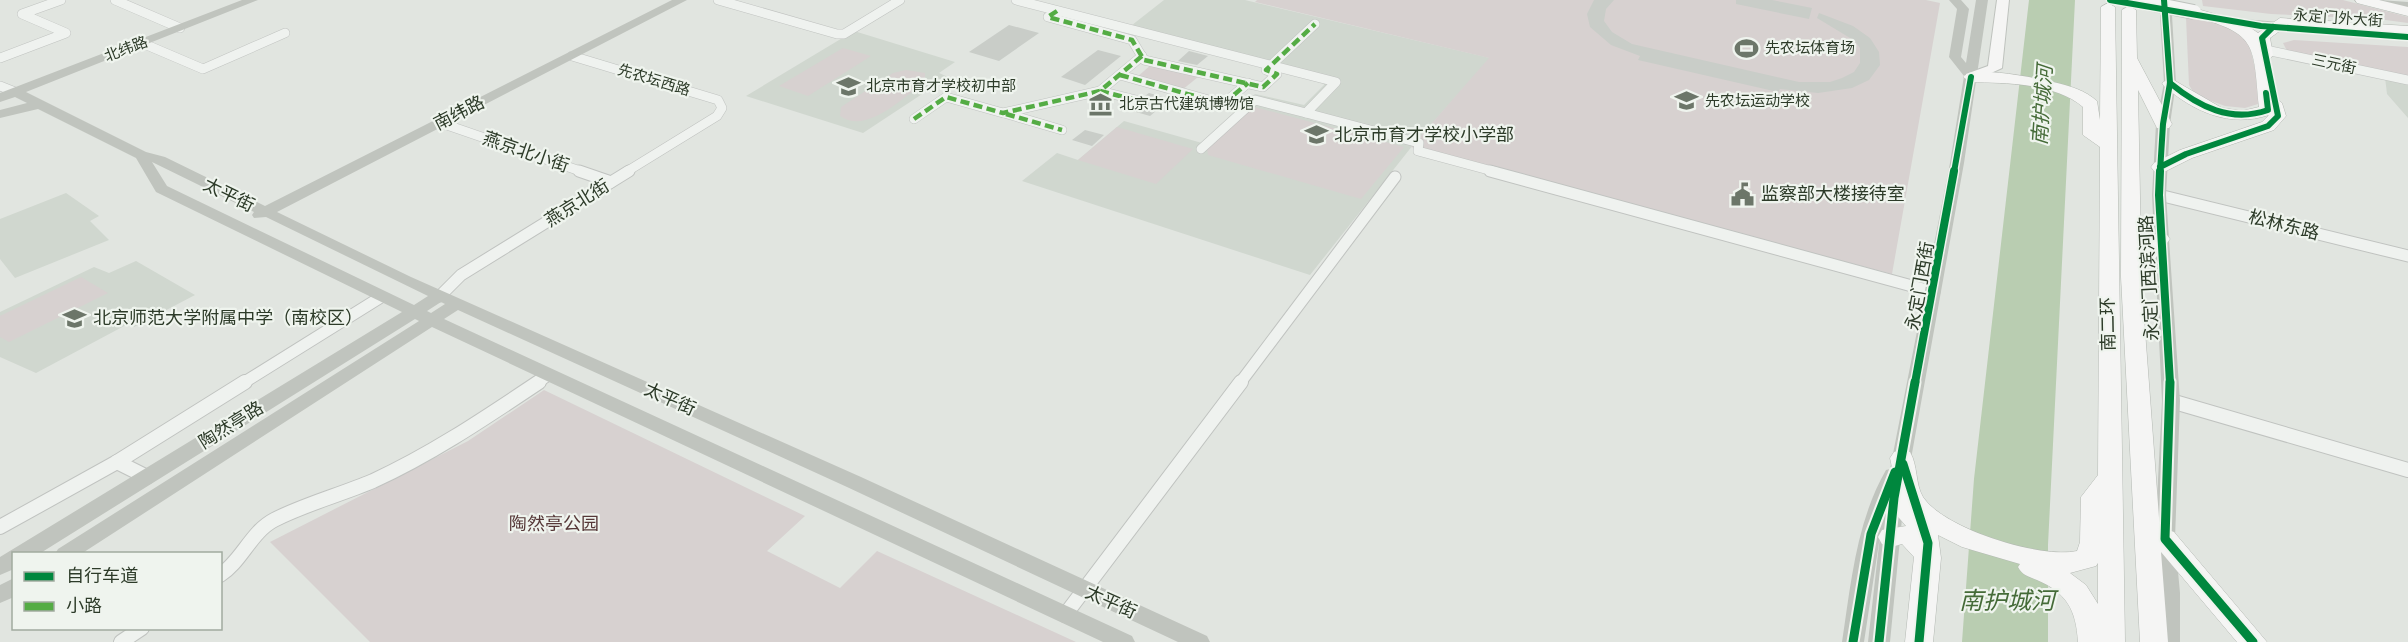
<svg xmlns="http://www.w3.org/2000/svg" width="2408" height="642" font-family="Figtree,'Noto Sans SC',sans-serif">
	<rect width="100%" height="100%" fill="#e1e5e0"/>
	<!-- built -->
	<g fill="#d0d7cf">
		<path d="M1164,0H1245L1490,58L1413,145L1310,275L1022,181L1057,153L1078,160L1124,121L1202,143L1255,94L1304,105L1324,85L1323,82L1127,29Z"/>
		<path d="M854,31L955,62L939,73L948,77L863,133L746,96Z"/>
		<path d="M2385,77L2408,82V118L2387,94Z"/>
		<path d="M66,193L99,216L90,221L109,240L15,278L0,259V219Z"/>
		<path d="M136,261L195,295L134,327L126,325L36,373L0,357V312L94,267L109,273Z"/>
	</g>
	<!-- green -->
	<g fill="#d7d1d0">
		<path d="M1257,0H1926L1940,3L1892,274L1411,147L1489,58L1255,2Z"/>
		<path d="M2202,0H2343L2408,17V23L2378,19L2271,14L2203,6Z"/>
		<path d="M2186,18L2222,24L2247,34L2258,82V104L2245,108L2225,106L2195,95L2189,85Z"/>
		<path d="M2294,40L2408,47V78L2287,51L2283,43Z"/>
		<path d="M843,48L871,56L808,96L779,86Z"/>
		<path d="M1152,64L1198,77L1182,90L1136,78Z"/>
		<path d="M906,70L925,73V82C903,97 867,135 840,116L841,107L893,73Z"/>
		<path d="M1251,106L1404,147L1361,199L1208,155L1207,148Z"/>
		<path d="M1117,127L1193,149L1156,184L1078,160Z"/>
		<path d="M81,277L108,293L9,342L0,337V316Z"/>
		<path d="M544,390L805,516L767,551L840,588L877,551L1076,642H370L270,542L468,441Z"/>
	</g>
	<!-- water -->
	<path fill="#b9cdb1" d="M2029,0H2075L2048,545V642H1962L1974,479Z"/>
	<!-- building -->
	<g fill="#c9cdc8">
		<path d="M1594,0H1614L1606,9L1604,21L1612,32L1632,44L1799,82H1830L1842,78L1854,72L1860,63V48L1855,41L1817,18L1819,13L1853,26L1870,38L1879,52L1880,65L1869,80L1852,88L1818,93L1780,89L1778,92L1638,60L1640,56L1611,45L1590,27L1587,14Z"/>
		<path d="M1736,0H1772L1812,8L1809,19L1736,4Z"/>
		<path d="M1009,25L1039,33L999,61L969,52Z"/>
		<path d="M1098,50L1121,56L1085,85L1061,77Z"/>
		<path d="M1189,51L1208,56L1197,65L1178,61Z"/>
		<path d="M1149,93L1170,99L1150,116L1129,110L1140,105L1142,98Z"/>
		<path d="M1085,130L1104,135L1092,146L1072,140Z"/>
	</g>
	<g fill="none" stroke-linecap="round" stroke-linejoin="round">
		<defs>
			<g id="street-far2">
				<path d="M115,0L180,28"/>
				<path d="M718,0L837,34H844L900,0"/>
				<path d="M1016,0L1336,82L1306,113L1419,143L1418,151L1496,172"/>
				<path d="M1057,11L1048,17L1132,40L1144,60L1263,87L1277,74L1266,70L1315,24"/>
				<path d="M142,43L203,69L285,33"/>
				<path d="M2261,49L2408,80"/>
				<path d="M572,56L718,100L722,108L717,116L626,172"/>
				<path d="M0,58L66,33L22,14L61,0"/>
				<path d="M1120,75L1223,104L1248,83"/>
				<path d="M0,86L15,92"/>
				<path d="M1100,91L1136,100"/>
				<path d="M1004,113L1062,130"/>
				<path d="M914,119L946,97L1003,113L1100,91L1142,56"/>
				<path d="M441,123L583,172"/>
				<path d="M1201,149L1255,100L1306,113"/>
			</g>
			<g id="street-far1">
				<path d="M579,171L611,182"/>
				<path d="M1490,171L1934,292"/>
				<path d="M2159,195L2408,256"/>
				<path d="M440,296L461,275L629,171"/>
				<path d="M243,383L381,297"/>
				<path d="M536,383L547,376"/>
				<path d="M1240,383L1395,177"/>
			</g>
			<g id="street">
				<path d="M2171,401L2408,470"/>
				<path d="M117,462L147,477"/>
				<path d="M0,527L117,462L245,382"/>
				<path d="M220,575C241,562 251,532 274,520C305,504 340,495 373,481C432,454 485,418 539,382"/>
				<path d="M1065,615L1241,382"/>
				<path d="M121,642L142,628"/>
			</g>
			<path id="primary" d="M1997,0H2009L2002,68L1976,80H1966V74L1988,66Z"/>
			<g id="highway">
				<path d="M2355,0H2379L2408,7V16L2357,3Z"/>
				<path d="M2108,3L2115,7L2125,642H2078C2076,610 2067,593 2037,580C2028,576 2023,576 2018,567L2020,564L1962,547L1938,535L1941,558L1933,642H1905L1914,557L1902,544L1891,547L1882,544L1878,537L1882,530L1906,526L1882,498L1885,492L1897,490L1890,458L1894,452L1902,450L1910,452C1918,465 1915,484 1923,497C1944,529 2041,559 2077,551L2080,542L2081,497L2098,475L2100,147L2083,135V107C2055,83 2006,83 1971,82L1963,77C1974,63 2060,82 2077,89C2085,92 2091,96 2097,101L2100,120L2101,7ZM2098,563V604L2086,585L2070,573L2096,566Z"/>
				<path d="M2129,6L2136,10L2137,58L2172,124L2169,128H2157L2138,90L2141,251L2153,235H2167L2170,239L2141,277L2160,531L2165,529L2174,532L2267,642H2237L2161,552L2168,642H2140L2121,277L2122,10Z"/>
				<path d="M2194,8L2242,22L2258,33L2280,18L2408,26V36L2295,28L2281,30L2270,38L2273,55L2270,59L2275,98L2282,103L2286,116L2274,130L2192,158L2166,171H2154L2151,167L2154,163L2180,150L2262,122L2269,115C2230,128 2194,112 2164,86L2162,83L2170,78L2222,108L2242,111L2259,107C2253,41 2257,34 2189,15L2187,12L2189,9Z"/>
			</g>
		</defs>
		<!-- street-far2 casing -->
		<use href="#street-far2" stroke="#c0c3c0" stroke-width="10"/>
		<!-- street-far1 casing -->
		<use href="#street-far1" stroke="#c0c3c0" stroke-width="13"/>
		<!-- street casing -->
		<use href="#street" stroke="#c0c3c0" stroke-width="16"/>
		<!-- primary casing -->
		<use href="#primary" stroke="#bec2bd" stroke-width="2"/>
		<!-- highway casing -->
		<use href="#highway" stroke="#b4b9b3" stroke-width="1"/>
		<!-- street-far2 -->
		<use href="#street-far2" stroke="#eff2ef" stroke-width="9"/>
		<!-- street-far1 -->
		<use href="#street-far1" stroke="#eff2ef" stroke-width="11"/>
		<!-- street -->
		<use href="#street" stroke="#eff2ef" stroke-width="14"/>
		<!-- secondary -->
		<g fill="#c0c4be" fill-rule="evenodd">
			<path d="M242,0H258L26,92L146,152L165,157L265,206L672,0H687L277,212L411,277L861,477L1207,636L1210,642H1178L847,487L458,310L444,319L1132,636L1135,642H1103L432,327L81,554H55L58,549L419,321L415,319L39,554H14V569L0,575V557L402,312L156,192L136,158L38,109L0,118V110L27,103L15,97L0,102V93ZM152,162L254,212L252,215L254,218L266,217L428,296L414,305L167,186ZM441,302L445,304L431,313L427,311Z"/>
			<path d="M1949,0H1961L1969,9L1961,57L1966,63L1976,0H1988L1964,163L1904,498L1890,642H1868L1880,536L1864,642H1842C1851,584 1856,522 1886,470L1890,469L1950,163L1964,76L1949,57L1957,9Z"/>
			<path d="M2380,0L2408,2V8L2382,2Z"/>
			<path d="M2166,11L2172,15L2176,83L2170,124L2166,195L2180,401L2175,539L2180,593V642H2158L2160,593L2155,539L2162,401L2152,195L2156,124L2164,83L2160,15Z"/>
			<path d="M2231,18L2408,33V41L2227,25L2225,22Z"/>
			<path d="M14,578V597L0,603V585Z"/>
		</g>
		<!-- primary -->
		<use href="#primary" fill="#f5f5f4" fill-rule="evenodd"/>
		<!-- highway -->
		<use href="#highway" fill="#f5f5f4" fill-rule="evenodd"/>
		<defs>
			<path id="primary-bridge" d="M2133,0L2194,12"/>
		</defs>
		<!-- primary-bridge casing -->
		<use href="#primary-bridge" stroke="#bec2bd" stroke-width="16" stroke-linecap="butt"/>
		<!-- primary-bridge -->
		<use href="#primary-bridge" stroke="#f5f5f4" stroke-width="14"/>
		<!-- quiet -->
		<g stroke="#54ac44" stroke-width="4.5" stroke-dasharray="9 4.5" stroke-linecap="butt">
			<path d="M1057,11L1048,17L1132,40L1144,60L1263,87L1277,74L1266,70L1315,24"/>
			<path d="M1120,75L1223,104L1248,83"/>
			<path d="M1100,91L1136,100"/>
			<path d="M1006,114L1062,130"/>
			<path d="M914,119L946,97L1003,113L1100,91L1142,56"/>
		</g>
		<defs>
			<g id="cycleway-far2">
				<path d="M2110,0L2261,26L2408,37"/>
				<path d="M2170,83C2199,107 2231,123 2268,110L2266,93"/>
				<path d="M2160,167L2186,154L2268,126L2278,116L2262,38L2273,27"/>
				<path d="M1954,172L1971,77"/>
				<path d="M2160,172L2163,124L2170,83L2164,0"/>
			</g>
			<g id="cycleway-far1">
				<path d="M2160,171L2159,195L2170,383"/>
				<path d="M1915,383L1954,171"/>
			</g>
			<g id="cycleway">
				<path d="M2170,382L2165,539L2253,642"/>
				<path d="M1903,464L1928,543L1919,642"/>
				<path d="M1853,642L1871,534L1895,472"/>
				<path d="M1879,642L1894,498L1915,382"/>
			</g>
		</defs>
		<!-- cycleway-far2 casing -->
		<use href="#cycleway-far2" stroke="#eff4ee" stroke-width="9"/>
		<!-- cycleway-far1 casing -->
		<use href="#cycleway-far1" stroke="#eff4ee" stroke-width="11"/>
		<!-- cycleway casing -->
		<use href="#cycleway" stroke="#eff4ee" stroke-width="13"/>
		<!-- cycleway-far2 -->
		<use href="#cycleway-far2" stroke="#00873e" stroke-width="6"/>
		<!-- cycleway-far1 -->
		<use href="#cycleway-far1" stroke="#00873e" stroke-width="8"/>
		<!-- cycleway -->
		<use href="#cycleway" stroke="#00873e" stroke-width="9"/>
	</g>
	<!-- icons -->
	<defs>
		<symbol id="stadium-bare" viewBox="-9 -9 18 18"><path d="M0-5a6.5 5 0 1 0 0 10a6.5 5 0 1 0 0-10ZM-3.5-1.8h7v3.6h-7Z" fill="#6c7669" stroke="#eff4ee" stroke-width="2.5" paint-order="stroke"/></symbol>
		<symbol id="school-bare" viewBox="-9 -9 18 18"><path d="M0-5L7-2L0 1L-7-2ZM-4 1L0 2.5L4 1V4Q0 6-4 4Z" fill="#6c7669" stroke="#eff4ee" stroke-width="2.5" paint-order="stroke"/></symbol>
		<symbol id="university-bare" viewBox="-9 -9 18 18"><path d="M0-5L7-2L0 1L-7-2ZM-4 1L0 2.5L4 1V4Q0 6-4 4Z" fill="#6c7669" stroke="#eff4ee" stroke-width="2.5" paint-order="stroke"/></symbol>
		<symbol id="museum-bare" viewBox="-9 -9 18 18"><path d="M0-6L6-3V-2H-6V-3ZM-5-1h2V3h-2ZM-1-1h2V3h-2ZM3-1h2V3H3ZM-6 4H6V6H-6Z" fill="#6c7669" stroke="#eff4ee" stroke-width="2.5" paint-order="stroke"/></symbol>
		<symbol id="civic-bare" viewBox="-9 -9 18 18"><path d="M-.6-6.5H3V-4.5H.6V-3L4-1V1h2V6H-6V1h2V-1L-.6-3ZM-1.2 2.5V6h2.4V2.5Z" fill="#6c7669" stroke="#eff4ee" stroke-width="2.5" paint-order="stroke"/></symbol>
	</defs>
	<g fill-rule="evenodd">
		<use href="#stadium-bare" x="1730" y="32" width="33" height="33"/>
		<use href="#school-bare" x="832" y="70" width="33" height="33"/>
		<use href="#university-bare" x="1670" y="84" width="33" height="33"/>
		<use href="#museum-bare" x="1084" y="88" width="33" height="33"/>
		<use href="#school-bare" x="1300" y="118" width="33" height="33"/>
		<use href="#civic-bare" x="1726" y="178" width="33" height="33"/>
		<use href="#school-bare" x="58" y="302" width="33" height="33"/>
	</g>
	<g text-anchor="middle" dominant-baseline="central" stroke-width="4.5" stroke-linejoin="round" paint-order="stroke">
		<!-- far-street labels -->
		<g font-size="15" fill="#2d3b29" stroke="#eff4ee">
			<text transform="translate(2338 18) rotate(4)">永定门外大街</text>
			<text transform="translate(126 49) rotate(-21)">北纬路</text>
			<text transform="translate(2334 64) rotate(12)">三元街</text>
			<text transform="translate(654 80) rotate(17)">先农坛西路</text>
		</g>
		<!-- far-poi labels -->
		<g font-size="15" fill="#2d3b29" stroke="#eff4ee" text-anchor="start">
			<text x="1765" y="48">先农坛体育场</text>
			<text x="866" y="86">北京市育才学校初中部</text>
			<text x="1705" y="101">先农坛运动学校</text>
			<text x="1119" y="104">北京古代建筑博物馆</text>
		</g>
		<!-- street labels -->
		<g font-size="18" fill="#2d3b29" stroke="#eff4ee">
			<text transform="translate(459 113) rotate(-27)">南纬路</text>
			<text transform="translate(526 152) rotate(19)">燕京北小街</text>
			<text transform="translate(229 195) rotate(26)">太平街</text>
			<text transform="translate(577 203) rotate(-32)">燕京北街</text>
			<text transform="translate(2284 225) rotate(14)">松林东路</text>
			<text transform="translate(2149 278) rotate(-93)">永定门西滨河路</text>
			<text transform="translate(1920 286) rotate(-80)">永定门西街</text>
			<text transform="translate(2108 324) rotate(-91)">南二环</text>
			<text transform="translate(670 399) rotate(24)">太平街</text>
			<text transform="translate(231 425) rotate(-32)">陶然亭路</text>
			<text transform="translate(1111 602) rotate(24)">太平街</text>
		</g>
		<!-- poi labels -->
		<g font-size="18" fill="#2d3b29" stroke="#eff4ee" text-anchor="start">
			<text x="1334" y="135">北京市育才学校小学部</text>
			<text x="1761" y="194">监察部大楼接待室</text>
			<text x="93" y="318">北京师范大学附属中学（南校区）</text>
		</g>
		<!-- park labels -->
		<g font-size="18" fill="#563838" stroke="#eff4ee">
			<text x="554" y="524">陶然亭公园</text>
		</g>
		<!-- water labels -->
		<g font-size="20" font-style="italic" fill="#456b38" stroke="#eff4ee">
			<text transform="translate(2042 105) rotate(-86)">南护城河</text>
		</g>
		<!-- near-water labels -->
		<g font-size="24" font-style="italic" fill="#456b38" stroke="#eff4ee">
			<text x="2007" y="600">南护城河</text>
		</g>
	</g>
	<!-- legend -->
	<rect x="12" y="552" width="210" height="78" fill="#eff4ee" stroke="#a1aa9f" stroke-width="1.5"/>
	<rect x="24" y="572" width="30" height="9" fill="#00873e" stroke="#a1aa9f" stroke-width="1.5"/>
	<text x="66" y="582" font-size="18" fill="#2d3b29">自行车道</text>
	<rect x="24" y="602" width="30" height="9" fill="#54ac44" stroke="#a1aa9f" stroke-width="1.5"/>
	<text x="66" y="612" font-size="18" fill="#2d3b29">小路</text>
</svg>
